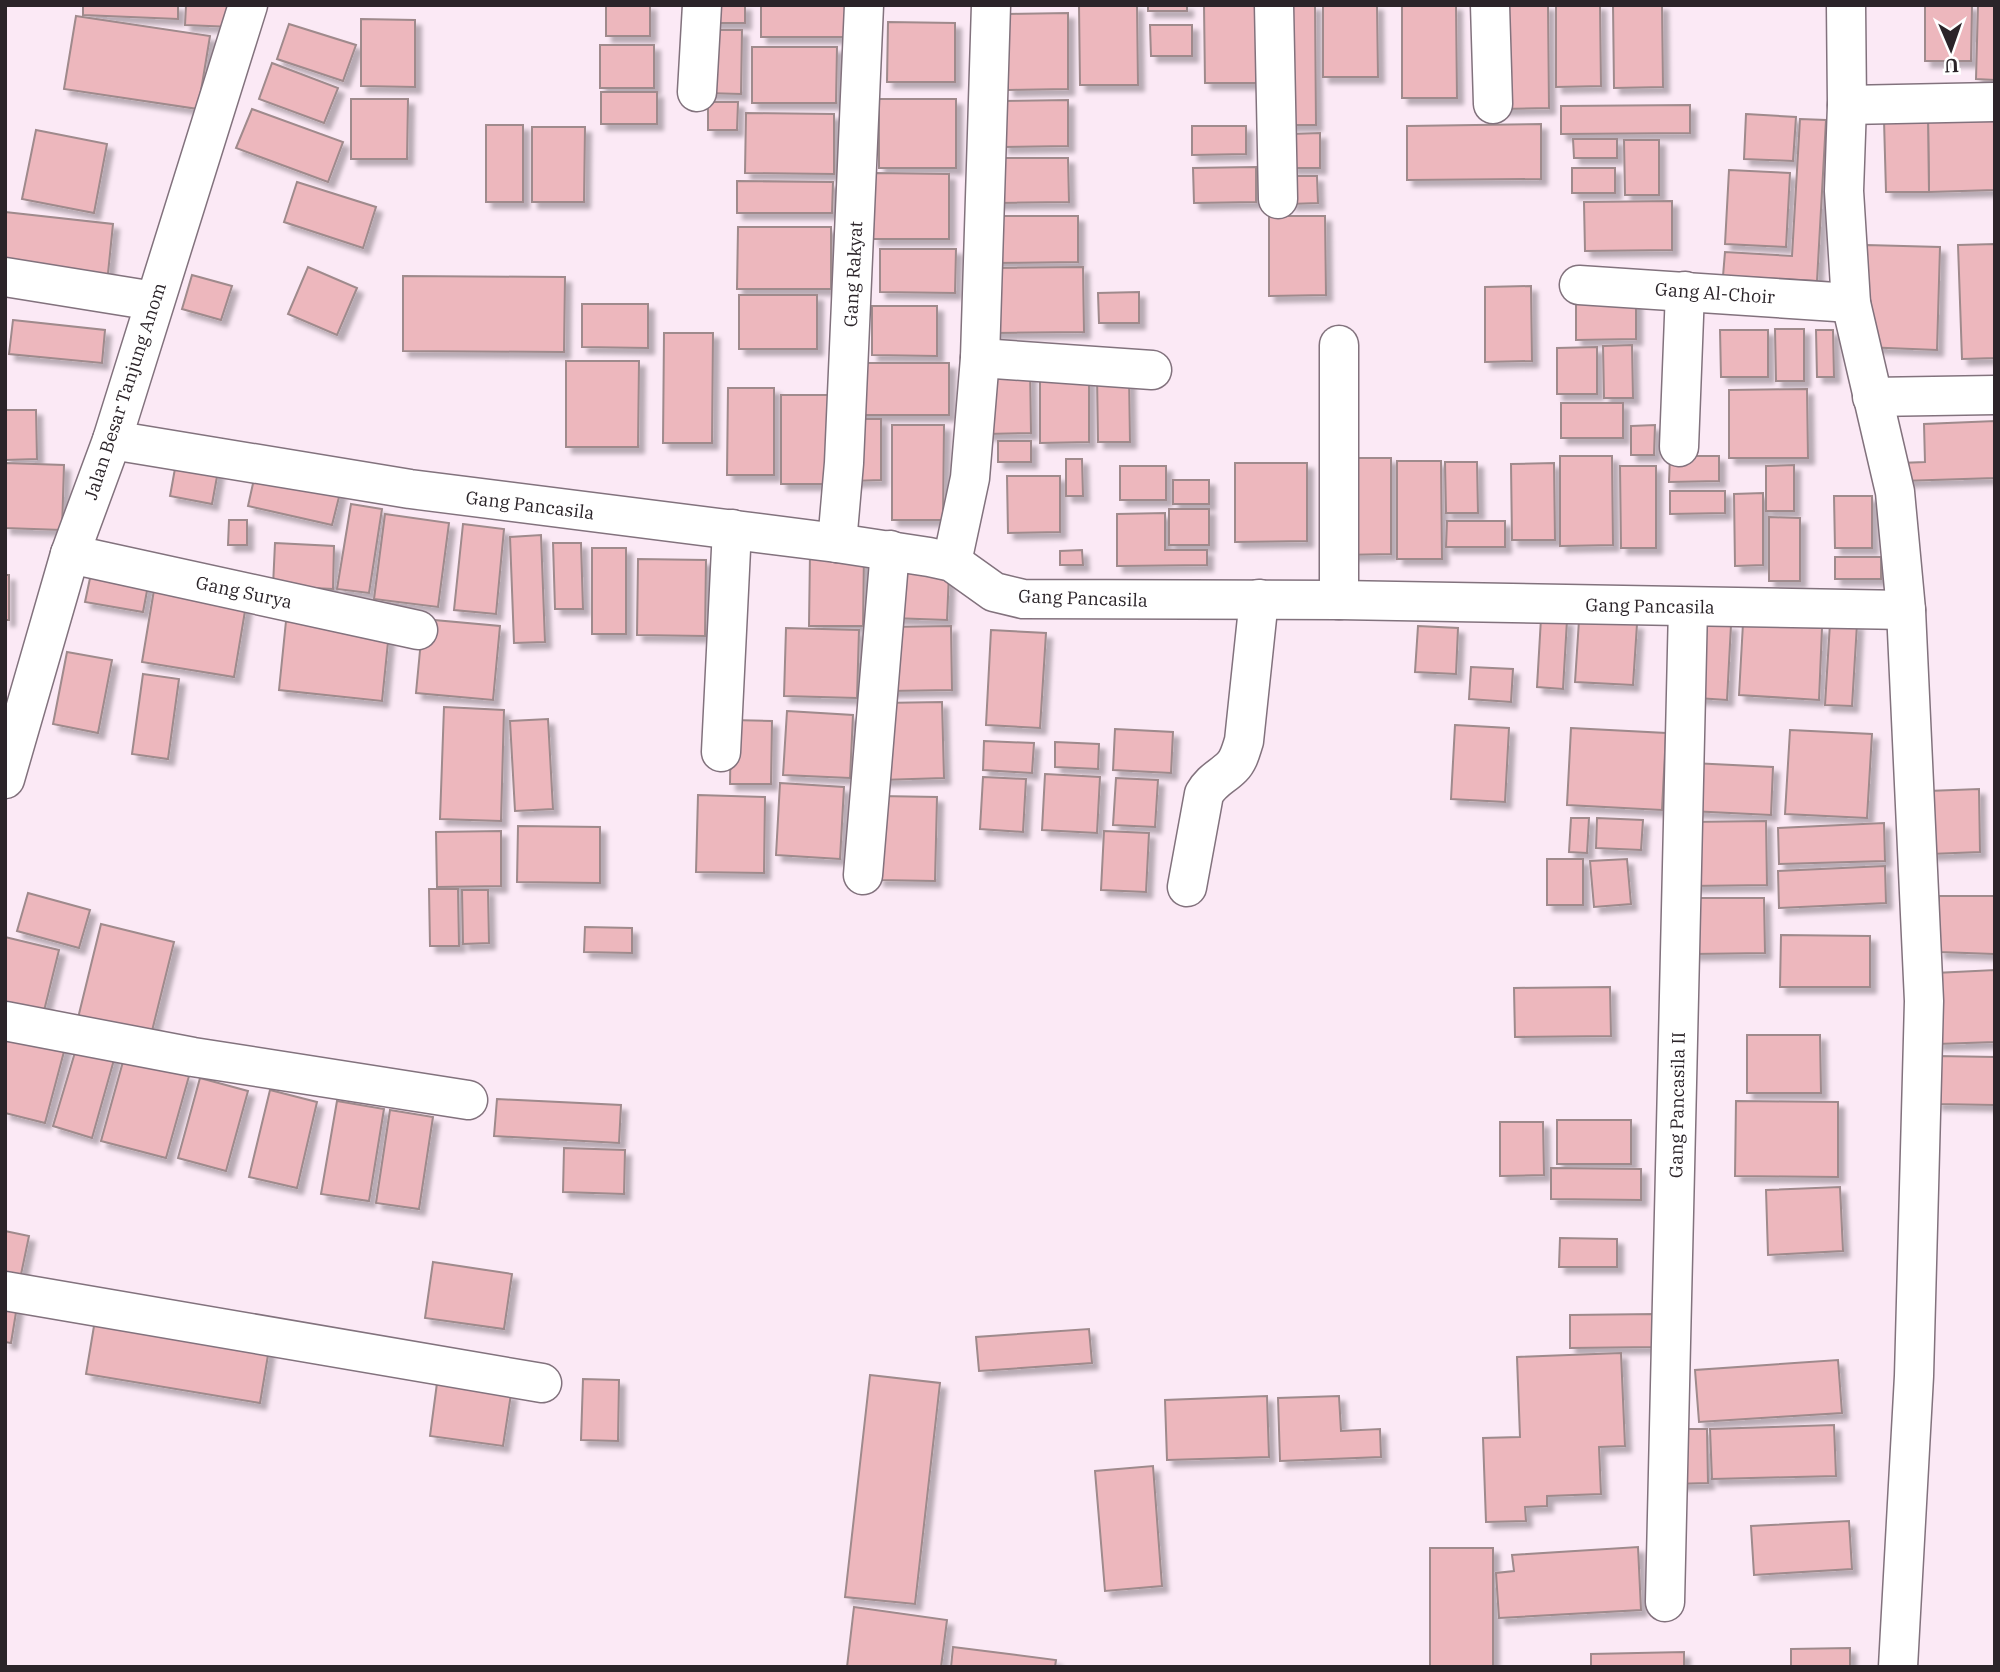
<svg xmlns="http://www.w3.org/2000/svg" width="2000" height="1672" font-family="'IBM Plex Serif',serif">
	<defs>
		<filter id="shadow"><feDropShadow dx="6" dy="6" stdDeviation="2" flood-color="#0004"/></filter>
	</defs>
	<rect width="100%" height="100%" fill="#fbe9f5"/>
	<!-- building -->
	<g fill="#edb7bd" stroke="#9f8a8c" stroke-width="2" filter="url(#shadow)">
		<path d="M83,5H178V19L83,15Z"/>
		<path d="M186,5H234L233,27L185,25Z"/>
		<rect x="606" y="5" width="44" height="31"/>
		<path d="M714,5H745V23H713Z"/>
		<rect x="761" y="5" width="85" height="32"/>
		<path d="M1079,5H1137L1138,85H1080Z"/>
		<rect x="1148" y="5" width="39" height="6"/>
		<path d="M1204,5H1260V83H1205Z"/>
		<path d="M1281,5H1315L1316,125H1282Z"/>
		<path d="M1323,5H1377L1378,77H1323Z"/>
		<path d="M1402,5H1456L1457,98H1402Z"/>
		<path d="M1499,5H1548L1549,108L1500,109Z"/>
		<path d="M1556,5H1600L1601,86L1556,87Z"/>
		<path d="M1613,5H1662L1663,87L1614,88Z"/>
		<path d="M1925,5H1972L1971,61H1925Z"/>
		<path d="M1978,5H1995V80L1976,79Z"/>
		<path d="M1068,13V89L1008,90V14Z"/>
		<path d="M76,16L210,36L198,109L64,89Z"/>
		<path d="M361,19L415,20V87L361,86Z"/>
		<path d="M888,22L955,23V82H887Z"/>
		<path d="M289,24L356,45L343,81L277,59Z"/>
		<path d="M1150,25H1192V56H1151Z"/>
		<path d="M705,30H742L741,94L705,93Z"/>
		<rect x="600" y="45" width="54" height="43"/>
		<path d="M752,47H837L836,103H752Z"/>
		<path d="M272,63L338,88L324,123L259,99Z"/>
		<rect x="601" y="92" width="56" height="32"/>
		<path d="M351,99H408L407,159H351Z"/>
		<rect x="879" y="99" width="77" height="69"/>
		<path d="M1068,100V146L1003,147V101Z"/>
		<path d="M708,102H738L737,130H708Z"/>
		<path d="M1690,105V133L1561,134V106Z"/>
		<path d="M252,109L343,142L328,182L236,148Z"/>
		<path d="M746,113L834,114V174L745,173Z"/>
		<path d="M1746,114L1796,117L1793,161L1744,159Z"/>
		<path d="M1995,118V190L1929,192L1928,119Z"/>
		<path d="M1800,119L1826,120L1817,281L1723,276L1725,252L1792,256Z"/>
		<path d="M1928,119L1929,192H1886L1884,120Z"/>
		<path d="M1541,124V179L1407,180V126Z"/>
		<rect x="486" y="125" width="37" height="77"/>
		<path d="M1192,126H1246V154L1192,155Z"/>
		<path d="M532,127H585L584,202H532Z"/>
		<path d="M36,130L107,144L94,213L22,199Z"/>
		<path d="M1320,133V168H1291V134Z"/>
		<path d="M1573,139H1617V158H1574Z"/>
		<path d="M1624,140H1659V195H1625Z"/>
		<path d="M992,158H1068L1069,202L992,203Z"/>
		<path d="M1256,167V202L1194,203L1193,168Z"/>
		<rect x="1572" y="168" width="43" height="25"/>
		<path d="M1729,170L1790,173L1786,247L1725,244Z"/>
		<path d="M874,173L949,174V239H873Z"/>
		<path d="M1290,176H1317L1318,203L1290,204Z"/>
		<path d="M737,181L833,182L832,213H737Z"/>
		<path d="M297,182L376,207L363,248L284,222Z"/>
		<path d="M1672,201V250L1585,251L1584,202Z"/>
		<path d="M5,212L113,224L107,283L5,272Z"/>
		<path d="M993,216H1078V262L993,263Z"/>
		<path d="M1269,216H1325L1326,295L1269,296Z"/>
		<path d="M738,227H831V289H737Z"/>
		<path d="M1995,244V358L1962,359L1958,245Z"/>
		<path d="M1866,245L1940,247L1937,350L1863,347Z"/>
		<path d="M880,249H956L955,293L880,292Z"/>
		<path d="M308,267L357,288L337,335L288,314Z"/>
		<path d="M1083,267L1084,332L990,333V268Z"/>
		<path d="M192,275L232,286L221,320L182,309Z"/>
		<path d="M403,276L565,277L564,352L403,351Z"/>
		<path d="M1531,286L1532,361L1485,362V287Z"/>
		<path d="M1139,292V323H1099L1098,293Z"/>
		<rect x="739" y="295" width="78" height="54"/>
		<path d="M1636,297V339L1576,340V298Z"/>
		<path d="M582,304H648V348L582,347Z"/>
		<path d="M872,306H937V356L872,355Z"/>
		<path d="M13,320L105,330L102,363L9,354Z"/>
		<path d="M1775,329H1804V381H1776Z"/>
		<path d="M1720,330H1768V377H1721Z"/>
		<path d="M1816,330H1833L1834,377H1817Z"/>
		<path d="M664,333H713L712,443H663Z"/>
		<path d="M1632,345L1633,398H1604L1603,346Z"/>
		<path d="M1597,347V394H1557V348Z"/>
		<path d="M566,361H639L638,447H566Z"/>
		<path d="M857,363H949V415H856Z"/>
		<path d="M1030,367L1031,433L986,434L985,368Z"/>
		<path d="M1040,372H1089V442L1040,443Z"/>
		<path d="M1097,375H1129L1130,442H1098Z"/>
		<path d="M728,388H774V475H727Z"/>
		<path d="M1807,389L1808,458H1729V390Z"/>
		<path d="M781,395H834L833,484H781Z"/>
		<rect x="1561" y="403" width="62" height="35"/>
		<path d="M5,410H36L37,459L5,460Z"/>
		<path d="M852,419H881V480L852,481Z"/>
		<path d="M1995,421V478L1901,481L1900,463L1925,462L1924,424Z"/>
		<path d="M892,425H944L943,520H892Z"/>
		<path d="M1655,425L1654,455H1631V426Z"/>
		<rect x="998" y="441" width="33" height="21"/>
		<path d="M178,452L220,460L212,504L170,496Z"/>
		<path d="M1560,456H1612L1613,545L1560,546Z"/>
		<path d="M1670,456H1719V481L1669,482Z"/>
		<path d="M1340,458H1391V554L1341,555Z"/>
		<path d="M1066,459H1082L1083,496H1066Z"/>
		<path d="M1397,461H1441L1442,559H1397Z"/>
		<path d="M1445,462H1477L1478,513H1446Z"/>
		<path d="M5,463L64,465L62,530L5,528Z"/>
		<path d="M1235,463H1307V541L1235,542Z"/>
		<path d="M1554,463L1555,540H1512L1511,464Z"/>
		<path d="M1794,465V511H1766V466Z"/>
		<rect x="1120" y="466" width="46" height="34"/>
		<path d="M1620,466H1656V548H1621Z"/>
		<path d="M256,470L341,489L332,525L248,506Z"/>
		<path d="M1007,476H1060V532L1008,533Z"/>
		<rect x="1173" y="480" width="36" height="24"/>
		<path d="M1670,491H1725V513L1670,514Z"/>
		<path d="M1763,493V565L1735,566L1734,494Z"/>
		<path d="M1834,496H1872V548H1835Z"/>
		<path d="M351,504L382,509L369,593L337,589Z"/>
		<rect x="1169" y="509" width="40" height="36"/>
		<path d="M1165,513V550H1207V565L1117,566V514Z"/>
		<path d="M385,514L449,523L438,607L374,599Z"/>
		<path d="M1769,517L1800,518V581H1769Z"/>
		<path d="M229,520H247V545H228Z"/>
		<path d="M1447,521H1505V547H1446Z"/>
		<path d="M463,524L504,529L496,614L454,610Z"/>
		<path d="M541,535L545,642L514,643L510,537Z"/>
		<path d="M275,543L334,546L333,589L273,586Z"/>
		<path d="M553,543H581L583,609H555Z"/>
		<rect x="592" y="548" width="34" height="86"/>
		<path d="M1082,550L1083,565H1060V551Z"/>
		<path d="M810,552L864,553L863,626H809Z"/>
		<rect x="1835" y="557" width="46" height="22"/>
		<path d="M638,559L706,560L705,636L637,635Z"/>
		<path d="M93,564L150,575L143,612L85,602Z"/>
		<path d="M893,570L949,573L947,620L892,618Z"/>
		<rect x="5" y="575" width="4" height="45"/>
		<path d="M155,584L247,599L234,677L142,662Z"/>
		<path d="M1541,618L1567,620L1563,689L1537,687Z"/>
		<path d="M423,619L500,626L493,700L416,693Z"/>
		<path d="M1579,620L1637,624L1633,685L1575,682Z"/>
		<path d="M286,621L389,632L382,701L279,690Z"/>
		<path d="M1701,623L1731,625L1727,700L1697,698Z"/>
		<path d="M1743,623L1822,628L1819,700L1739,695Z"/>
		<path d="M1830,623L1857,624L1852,706L1825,705Z"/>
		<path d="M951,626L952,690L888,691L887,627Z"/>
		<path d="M1418,626L1458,628L1456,674L1415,672Z"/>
		<path d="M786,628L859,630L857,698L784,696Z"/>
		<path d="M991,630L1046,633L1040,728L986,725Z"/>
		<path d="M67,652L112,660L98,733L53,724Z"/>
		<path d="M1471,667L1513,669L1511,702L1469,699Z"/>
		<path d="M143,674L179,679L168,759L132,754Z"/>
		<path d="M942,702L944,778L881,780L880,703Z"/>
		<path d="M444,707L504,710L501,821L440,819Z"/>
		<path d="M787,711L853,715L850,778L783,775Z"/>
		<path d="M548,719L553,809L515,811L510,721Z"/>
		<path d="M731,720L772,721L771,784H730Z"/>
		<path d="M1455,725L1509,728L1505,802L1451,799Z"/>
		<path d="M1571,728L1666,733L1662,810L1567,805Z"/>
		<path d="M1115,729L1173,732L1171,773L1113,770Z"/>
		<path d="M1790,730L1872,734L1867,818L1785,814Z"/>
		<path d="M984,741L1034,743L1032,773L983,770Z"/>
		<path d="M1055,742L1099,744L1098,769L1055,767Z"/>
		<path d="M1692,763L1773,767L1771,815L1690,811Z"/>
		<path d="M1045,774L1100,777L1097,833L1042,830Z"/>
		<path d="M983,777L1026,779L1023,832L980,829Z"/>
		<path d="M1116,778L1158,780L1155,827L1113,825Z"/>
		<path d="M780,783L844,787L840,859L776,855Z"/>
		<path d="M1979,789L1980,852L1930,854L1928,791Z"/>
		<path d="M698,795L765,797L764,873L696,872Z"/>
		<path d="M880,796L937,797L935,881L878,880Z"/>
		<path d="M1571,818H1589L1587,853L1569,852Z"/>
		<path d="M1597,818L1643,820L1641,850L1596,848Z"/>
		<path d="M1766,821L1767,885L1689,886L1688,822Z"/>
		<path d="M1884,823L1885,861L1779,864L1778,828Z"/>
		<path d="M518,826L600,827V883L517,882Z"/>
		<path d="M501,831V886L437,887L436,832Z"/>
		<path d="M1104,831L1149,833L1146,892L1101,890Z"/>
		<rect x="1547" y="859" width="36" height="46"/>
		<path d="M1627,859L1631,904L1594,907L1590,861Z"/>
		<path d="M1885,866L1886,903L1779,908L1778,871Z"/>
		<path d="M429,889H458L459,946H430Z"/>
		<path d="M462,890H488L489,943L463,944Z"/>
		<path d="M28,893L90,910L79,948L17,931Z"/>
		<path d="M1939,896H1995L1994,954L1939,952Z"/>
		<path d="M1693,898H1764L1765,953L1693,954Z"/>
		<path d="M101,924L174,942L151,1035L78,1018Z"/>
		<path d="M585,927L632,928V953L584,952Z"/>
		<path d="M1781,935L1870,936V987H1780Z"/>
		<path d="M5,937L59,950L42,1019L5,1011Z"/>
		<path d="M1995,970V1042L1937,1044L1935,973Z"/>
		<path d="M1610,987L1611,1036L1515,1037L1514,988Z"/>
		<path d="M5,1028L66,1044L45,1123L5,1113Z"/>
		<path d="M1747,1035H1820L1821,1093H1747Z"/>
		<path d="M79,1039L117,1049L92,1138L53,1126Z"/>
		<path d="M1937,1056L1995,1057V1105L1936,1104Z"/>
		<path d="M124,1058L189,1076L166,1158L101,1141Z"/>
		<path d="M200,1078L248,1091L226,1171L178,1158Z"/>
		<path d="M270,1090L317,1102L297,1188L249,1177Z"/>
		<path d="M497,1099L621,1105L619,1143L494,1136Z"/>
		<path d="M337,1101L384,1109L369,1201L321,1194Z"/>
		<path d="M1736,1101L1838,1102V1177L1735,1176Z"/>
		<path d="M390,1110L433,1117L419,1209L376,1203Z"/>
		<rect x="1557" y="1120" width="74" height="44"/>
		<path d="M1500,1122H1543L1544,1175L1500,1176Z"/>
		<path d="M564,1148L625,1150L624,1194L563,1192Z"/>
		<path d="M1551,1168L1641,1169V1200L1551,1199Z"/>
		<path d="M1840,1187L1843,1251L1768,1255L1766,1190Z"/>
		<path d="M5,1231L29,1236L19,1284L5,1281Z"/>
		<path d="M1560,1238L1617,1239V1267H1559Z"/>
		<path d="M433,1262L512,1274L504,1329L425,1318Z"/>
		<path d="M5,1298L18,1300L11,1343L5,1342Z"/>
		<path d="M96,1314L270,1343L260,1403L86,1374Z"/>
		<path d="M1654,1314L1655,1347L1570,1348V1315Z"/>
		<path d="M1089,1329L1092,1363L979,1371L976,1337Z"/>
		<path d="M1621,1353L1625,1446L1599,1447L1601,1494L1547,1496V1506L1525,1507L1526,1521L1486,1522L1483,1438L1520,1437L1517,1357Z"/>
		<path d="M1838,1360L1842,1413L1699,1422L1695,1370Z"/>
		<path d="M870,1375L940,1383L915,1604L845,1597Z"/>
		<path d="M583,1379L619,1380L618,1441L581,1440Z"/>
		<path d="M437,1383L511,1394L503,1446L430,1436Z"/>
		<path d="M1267,1396L1269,1457L1167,1460L1165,1400Z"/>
		<path d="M1339,1396L1341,1431L1380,1429L1381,1457L1280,1461L1278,1398Z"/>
		<path d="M1834,1425L1836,1476L1712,1479L1710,1429Z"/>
		<path d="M1672,1429H1707L1708,1483L1672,1484Z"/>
		<path d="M1153,1466L1162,1586L1105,1591L1095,1471Z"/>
		<path d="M1849,1521L1852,1569L1754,1575L1751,1526Z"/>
		<path d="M1638,1547L1641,1610L1499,1618L1496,1573L1514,1571L1512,1555Z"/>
		<rect x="1430" y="1548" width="63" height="119"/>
		<path d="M854,1607L947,1620L941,1667H847Z"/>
		<path d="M953,1647L1056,1660L1055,1667H951Z"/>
		<path d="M1850,1648V1667H1791V1649Z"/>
		<path d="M1684,1652V1667H1591V1654Z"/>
	</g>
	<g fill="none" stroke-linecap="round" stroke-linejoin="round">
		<defs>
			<g id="minor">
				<path d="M1274,5L1278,199"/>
				<path d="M1490,5L1493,104"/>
				<path d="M1846,5L1847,105L1844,191L1851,303L1895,492L1906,610L1924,1001L1914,1376L1898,1667"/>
				<path d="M697,92L702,5"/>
				<path d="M1847,105L1995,102"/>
				<path d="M5,277L154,301"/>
				<path d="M1579,285L1851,303"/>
				<path d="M980,358L1152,370"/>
				<path d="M1872,397L1995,395"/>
				<path d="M112,440L410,489L837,543L929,557L952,562L994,592L1023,599L1339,600L1906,610"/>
				<path d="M1679,447L1685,291"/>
				<path d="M837,543L844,463L864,5"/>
				<path d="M70,554L418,630"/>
				<path d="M952,562L970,478L980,358L991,5"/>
				<path d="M1339,600V345"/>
				<path d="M721,752L732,529"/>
				<path d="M863,875L890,550"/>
				<path d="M1187,887L1204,794C1212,780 1222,777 1232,767C1239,760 1241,750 1244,741L1259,599"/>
				<path d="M5,1021L193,1057L468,1100"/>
				<path d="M5,1291L542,1383"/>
				<path d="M1665,1602L1688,607"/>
			</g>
			<path id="major" d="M5,779L70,554L112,440L248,5"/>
		</defs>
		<!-- minor casing -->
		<use href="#minor" stroke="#82727d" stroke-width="41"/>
		<!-- major casing -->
		<use href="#major" stroke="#82727d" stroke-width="41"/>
		<!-- minor -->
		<use href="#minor" stroke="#fff" stroke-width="38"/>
		<!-- major -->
		<use href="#major" stroke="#fff" stroke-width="38"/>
	</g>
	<g text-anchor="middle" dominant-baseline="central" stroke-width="5" stroke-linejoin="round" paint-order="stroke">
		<!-- street labels -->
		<g font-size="18" fill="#2b2429" stroke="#fff">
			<text transform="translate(853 274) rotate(-87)">Gang Rakyat</text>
			<text transform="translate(1715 293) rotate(4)">Gang Al-Choir</text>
			<text transform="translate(125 391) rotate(-72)">Jalan Besar Tanjung Anom</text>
			<text transform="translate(530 505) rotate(7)">Gang Pancasila</text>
			<text transform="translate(244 592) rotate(12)">Gang Surya</text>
			<text transform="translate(1083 598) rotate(2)">Gang Pancasila</text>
			<text transform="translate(1650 606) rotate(1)">Gang Pancasila</text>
			<text transform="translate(1677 1105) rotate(-89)">Gang Pancasila II</text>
		</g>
	</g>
	<!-- border -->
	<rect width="2000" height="1672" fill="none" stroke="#2b2429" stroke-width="14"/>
	<!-- north arrow -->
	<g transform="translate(1951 49) rotate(178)" stroke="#ffffff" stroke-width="5" paint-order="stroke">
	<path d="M0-5L12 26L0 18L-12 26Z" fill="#2b2429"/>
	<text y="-10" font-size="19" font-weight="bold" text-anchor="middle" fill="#2b2429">U</text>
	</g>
</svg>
